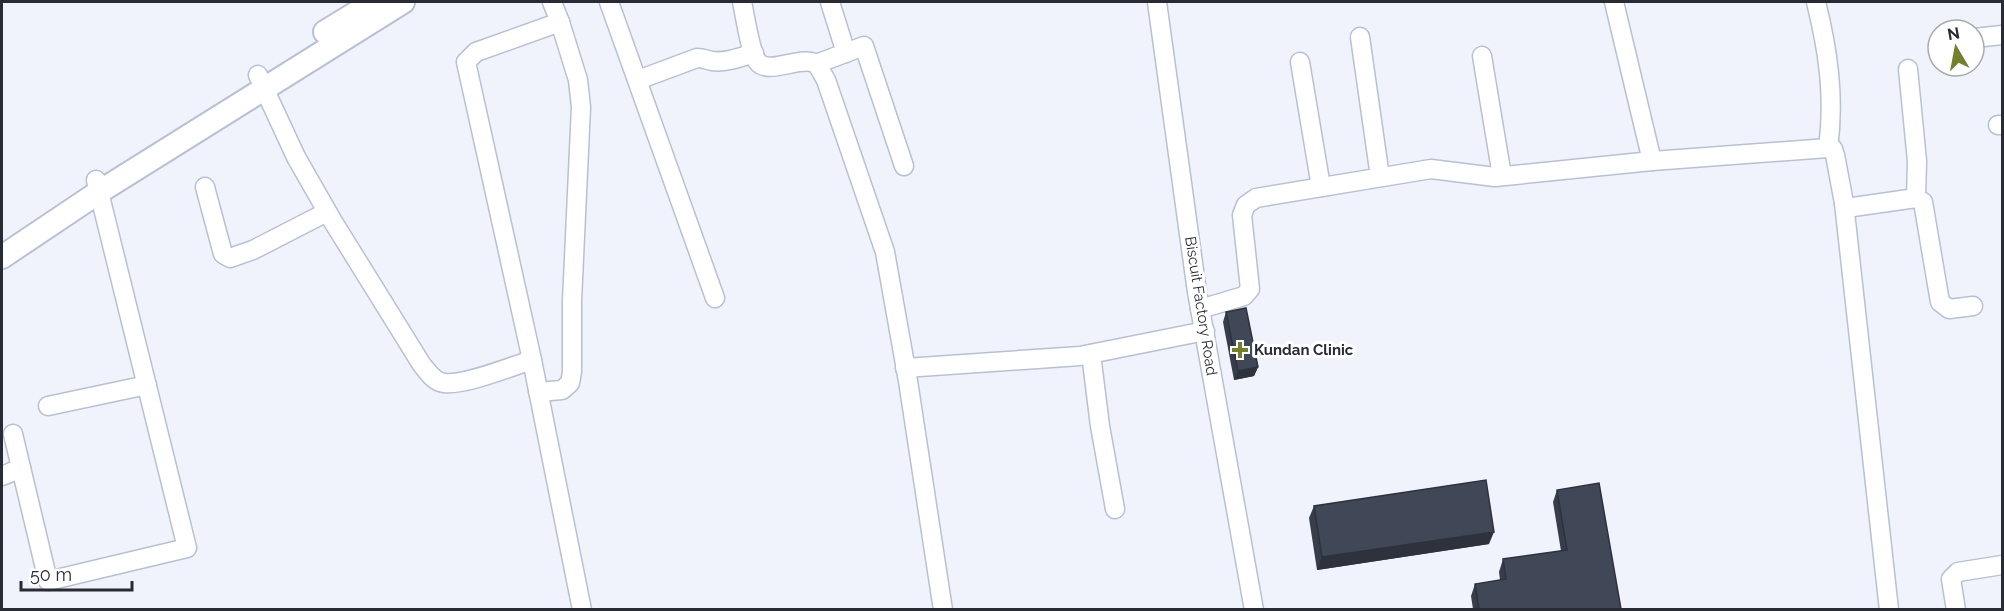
<svg xmlns="http://www.w3.org/2000/svg" width="2004" height="611" font-family="Raleway,sans-serif">
	<rect width="100%" height="100%" fill="#f0f3fb"/>
	<g fill="none" stroke-linecap="round" stroke-linejoin="round">
		<defs>
			<g id="minor">
				<path d="M552,2L560,22L476,52L466,62L532,360L582,610"/>
				<path d="M609,2L715,298"/>
				<path d="M742,2C745,15 750,51 757,61C768,77 802,54 816,64C820,67 823,76 826,80L885,252L908,381L943,610"/>
				<path d="M830,2L846,53"/>
				<path d="M1157,2L1197,292L1254,610"/>
				<path d="M1614,2L1652,161"/>
				<path d="M1816,2C1828,50 1835,98 1828,148"/>
				<path d="M1360,37L1380,177"/>
				<path d="M1974,38L2002,35"/>
				<path d="M1482,56L1502,176"/>
				<path d="M1300,62L1321,187"/>
				<path d="M816,64L864,46L904,166"/>
				<path d="M1908,69L1917,161L1916,198"/>
				<path d="M258,75L296,157L332,220L422,365C428,372 434,382 444,383C464,386 512,366 532,360"/>
				<path d="M638,80L697,58C703,58 707,60 712,61C726,63 741,57 754,53"/>
				<path d="M1998,125H2002"/>
				<path d="M205,187L223,254L230,258L253,250L327,212"/>
				<path d="M1844,203L1889,610"/>
				<path d="M1200,309L1244,296L1250,289L1242,215L1246,205L1256,198L1431,169L1495,177L1652,161L1828,148L1833,149L1835,155L1844,203L1846,208L1916,198L1923,202L1940,302L1949,309L1973,306"/>
				<path d="M1091,354L1100,426L1115,509"/>
				<path d="M905,368L1080,356L1205,331"/>
				<path d="M538,392L562,390L570,383L572,372V301L581,107L578,80L560,22"/>
				<path d="M48,406L147,385"/>
				<path d="M13,434L48,581L187,548L96,180"/>
				<path d="M2,476L21,468"/>
				<path d="M1956,610L1951,579L1958,572L2002,565"/>
			</g>
			<g id="major">
				<path d="M325,32L374,2"/>
				<path d="M2,257L99,192L403,2"/>
			</g>
		</defs>
		<!-- minor casing -->
		<use href="#minor" stroke="#b8c0d3" stroke-width="21"/>
		<!-- major casing -->
		<use href="#major" stroke="#b8c0d3" stroke-width="26"/>
		<!-- minor -->
		<use href="#minor" stroke="#fff" stroke-width="18"/>
		<!-- major -->
		<use href="#major" stroke="#fff" stroke-width="22"/>
	</g>
	<!-- wall -->
	<g fill="#373d4b">
		<path d="M1226,312L1258,367L1254,376L1234,380L1223,322Z"/>
		<path d="M1557,490L1621,609H1473L1471,596L1475,584L1500,580L1499,572L1503,559L1561,551L1553,502Z"/>
		<path d="M1314,506L1489,544L1317,570L1309,518Z"/>
	</g>
	<!-- shaded-wall -->
	<g fill="#2d323d">
		<path d="M1258,367L1254,376L1234,380L1238,371Z"/>
		<path d="M1494,532L1489,544L1317,570L1322,557Z"/>
	</g>
	<!-- building -->
	<g fill="#404757" stroke="#2d323d" stroke-width="1.5">
		<path d="M1246,308L1258,367L1238,371L1226,312Z"/>
		<path d="M1486,480L1494,532L1322,557L1314,506Z"/>
		<path d="M1599,483L1621,609H1479L1475,584L1506,579L1503,559L1567,550L1557,490Z"/>
	</g>
	<!-- markers -->
	<path fill="#74802d" stroke="#fff" stroke-width="2" d="M1237 341h6v6h6v6h-6v6h-6v-6h-6v-6h6z"/>
	<g text-anchor="middle" dominant-baseline="central" stroke-width="6" stroke-linejoin="round" paint-order="stroke">
		<!-- street labels -->
		<g font-size="15" fill="#282b33" stroke="#fff">
			<text transform="translate(1201 306) rotate(81)">Biscuit Factory Road</text>
		</g>
		<!-- poi labels -->
		<g font-size="15" font-weight="bold" fill="#282b33" stroke="#fff" text-anchor="start">
			<text x="1254" y="350">Kundan Clinic</text>
		</g>
	</g>
	<!-- border -->
	<rect width="2004" height="611" fill="none" stroke="#282b33" stroke-width="6"/>
	<!-- north arrow -->
	<g transform="translate(1956 48) rotate(350)"><circle r="28" fill="#ffffff" stroke="#a9aaad" stroke-width="1.5"/>
	<path d="M0-4.5L10 22L0 15L-10 22Z" fill="#74802d"/>
	<text y="-9" font-size="16" font-weight="bold" text-anchor="middle" fill="#282b33">N</text>
	</g>
	<!-- scale -->
	<path d="M21 581v9h111v-9" fill="none" stroke="#282b33" stroke-width="3"/>
	<text x="30" y="581" font-size="18" fill="#282b33" stroke="#ffffff" stroke-width="4.5" paint-order="stroke">50 m</text>
</svg>
